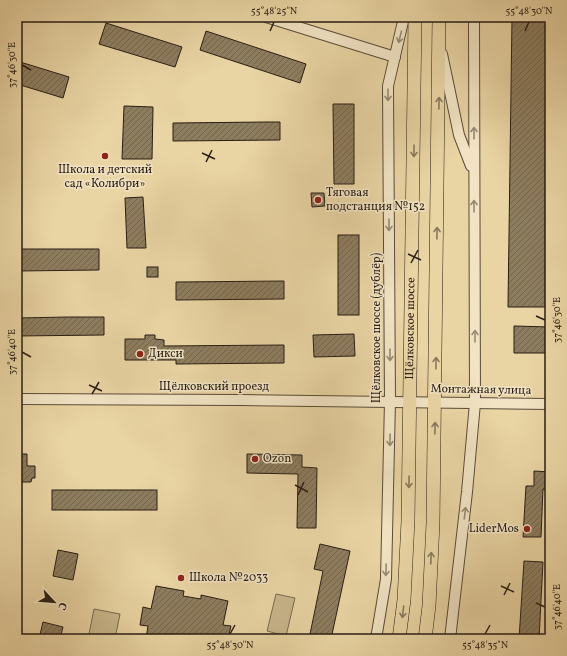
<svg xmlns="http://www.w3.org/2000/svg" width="567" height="656" font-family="Vollkorn,serif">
	<defs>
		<pattern id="building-hatch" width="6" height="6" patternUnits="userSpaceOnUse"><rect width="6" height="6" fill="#8d7d5f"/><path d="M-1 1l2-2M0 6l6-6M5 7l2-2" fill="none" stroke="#73664d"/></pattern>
	</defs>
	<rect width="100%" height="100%" fill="#e9d4a3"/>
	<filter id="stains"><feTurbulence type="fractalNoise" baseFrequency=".005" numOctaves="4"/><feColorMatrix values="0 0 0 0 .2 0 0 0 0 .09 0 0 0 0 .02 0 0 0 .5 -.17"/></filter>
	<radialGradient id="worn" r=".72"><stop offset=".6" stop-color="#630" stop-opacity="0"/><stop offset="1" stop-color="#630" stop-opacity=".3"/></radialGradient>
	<!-- garden -->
	<g fill="#c8b58b" stroke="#786a50">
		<path d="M276,594L295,598L286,636L267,631Z"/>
		<path d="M94,609L120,614L115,639H88Z"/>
	</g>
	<!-- building -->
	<g fill="url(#building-hatch)" stroke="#291e15">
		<path d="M512,17H550L546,307H508Z"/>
		<path d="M106,23L182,47L175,67L99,44Z"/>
		<path d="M206,31L306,64L300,83L200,50Z"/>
		<path d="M17,61L69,77L63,98L17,84Z"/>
		<path d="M333,104H354V184H334Z"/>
		<path d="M124,106L153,107L152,159H122Z"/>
		<path d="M266,122H280V140L173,141V123Z"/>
		<path d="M311,193H324L325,206L312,207Z"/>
		<path d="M143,197L146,248H127L125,198Z"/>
		<rect x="338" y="235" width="21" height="80"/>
		<path d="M19,249H99V270L19,271Z"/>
		<rect x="147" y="267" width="11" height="10"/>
		<path d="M284,281V299L176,300V282Z"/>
		<path d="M68,317H104V335L17,336V318Z"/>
		<path d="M514,326L550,327V353H514Z"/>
		<path d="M354,334L355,356L314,357L313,335Z"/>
		<path d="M145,335H155V339L164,340V346L284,345V363L176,364V360H125V339H145Z"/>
		<path d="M17,454H27V466H35V478H32L31,482H17Z"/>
		<path d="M247,454L302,455V467L317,468L316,528H297L298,474L247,473Z"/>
		<path d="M534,471L550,472V490L543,489L541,537H523L526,486H534Z"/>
		<rect x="52" y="490" width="105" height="20"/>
		<path d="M320,544L350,551L331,639H309L323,571L314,569Z"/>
		<path d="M58,550L78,554L73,580L53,576Z"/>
		<path d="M524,561L543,562L539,639H519Z"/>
		<path d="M156,586L184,591L183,596L201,599V595L228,601L223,625L231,626L228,639H146L148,626L140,625L143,607L151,609Z"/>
		<path d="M43,622L63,627L60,639H39Z"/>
	</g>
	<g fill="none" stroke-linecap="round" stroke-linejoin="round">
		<defs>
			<g id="minor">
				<path d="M266,17L395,57"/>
				<path d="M442,54L459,135L471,166"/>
				<path d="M17,399L241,400L550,404"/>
				<path d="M376,639L386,579L390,401L388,86L404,17"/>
				<path d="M450,639L467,492L475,403L474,17"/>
			</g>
			<g id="major">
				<path id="s1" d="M399,639L404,600L408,521L415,17"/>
				<path d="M425,639L429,606L433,523L439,17"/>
			</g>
		</defs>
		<!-- minor casing -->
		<use href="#minor" stroke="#594c38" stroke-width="12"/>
		<!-- major casing -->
		<use href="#major" stroke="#291e15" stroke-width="14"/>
		<!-- minor -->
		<use href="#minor" stroke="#f1e3c3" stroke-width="10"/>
		<!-- major -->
		<use href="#major" stroke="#e9d4a3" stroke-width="13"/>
	</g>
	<!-- one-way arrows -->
	<defs><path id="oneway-shaft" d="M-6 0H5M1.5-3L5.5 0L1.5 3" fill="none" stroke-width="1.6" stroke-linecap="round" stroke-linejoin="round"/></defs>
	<g stroke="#978a75">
		<use href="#oneway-shaft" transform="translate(400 37) rotate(104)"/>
		<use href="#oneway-shaft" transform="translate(388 95) rotate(90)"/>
		<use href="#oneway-shaft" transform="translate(474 133) rotate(-90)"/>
		<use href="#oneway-shaft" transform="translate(474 206) rotate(-90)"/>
		<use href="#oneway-shaft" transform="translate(389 225) rotate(90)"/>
		<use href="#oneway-shaft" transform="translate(475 336) rotate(-90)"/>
		<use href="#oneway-shaft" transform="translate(390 355) rotate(90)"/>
		<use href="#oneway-shaft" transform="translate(390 440) rotate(91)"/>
		<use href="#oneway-shaft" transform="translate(465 513) rotate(-83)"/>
		<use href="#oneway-shaft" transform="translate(386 570) rotate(91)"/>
	</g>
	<g stroke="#89795c">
		<use href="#oneway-shaft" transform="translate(439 103) rotate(-89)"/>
		<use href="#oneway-shaft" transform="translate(414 151) rotate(91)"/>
		<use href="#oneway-shaft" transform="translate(437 233) rotate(-89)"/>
		<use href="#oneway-shaft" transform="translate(436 363) rotate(-89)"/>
		<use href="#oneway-shaft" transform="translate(435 428) rotate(-89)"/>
		<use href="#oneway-shaft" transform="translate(409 482) rotate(91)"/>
		<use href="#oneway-shaft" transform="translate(431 558) rotate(-87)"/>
		<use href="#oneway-shaft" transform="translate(403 612) rotate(97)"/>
	</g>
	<!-- ticks -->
	<path fill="none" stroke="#291e15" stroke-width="1.5" d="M270,31L274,22M525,31L529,22M22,65L31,70M202,153L215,159M206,162L212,150M408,254L421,260M411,263L418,250M536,316L545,320M22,352L31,357M89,385L102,391M92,394L99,382M295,485L308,492M298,495L304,482M501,586L514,592M504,595L510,583M536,603L545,607M230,634L235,625M485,634L490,625"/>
	<!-- markers -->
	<g fill="#8f2418" stroke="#f1e3c3" stroke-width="1.5">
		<circle cx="105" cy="156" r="4"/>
		<circle cx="318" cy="200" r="4"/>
		<circle cx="140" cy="354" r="4"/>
		<circle cx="255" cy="459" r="4"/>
		<circle cx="527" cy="529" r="4"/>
		<circle cx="181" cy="578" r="4"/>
	</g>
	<g text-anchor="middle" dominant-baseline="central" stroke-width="3" stroke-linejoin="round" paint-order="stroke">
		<!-- poi labels -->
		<g font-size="12" fill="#291e15" stroke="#f1e3c3" text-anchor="start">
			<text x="105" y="170" text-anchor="middle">Школа и детский<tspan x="105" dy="14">сад «Колибри»</tspan></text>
			<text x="326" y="193">Тяговая<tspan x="326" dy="14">подстанция №152</tspan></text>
			<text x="148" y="354">Дикси</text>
			<text x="263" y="459">Ozon</text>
			<text x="519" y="529" text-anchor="end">LiderMos</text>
			<text x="189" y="578">Школа №2033</text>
		</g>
		<!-- street labels -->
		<g font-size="12" fill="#291e15" stroke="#f1e3c3">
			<text transform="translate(377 328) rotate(-90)">Щёлковское шоссе (дублёр)</text>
			<text stroke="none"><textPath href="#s1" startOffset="311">Щёлковское шоссе</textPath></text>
			<text x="214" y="387">Щёлковский проезд</text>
			<text transform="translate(481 390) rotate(1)">Монтажная улица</text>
		</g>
	</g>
	<!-- margin -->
	<rect width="567" height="656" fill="none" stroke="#e9d4a3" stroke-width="44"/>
	<!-- north arrow -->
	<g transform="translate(54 602) rotate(116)" stroke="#f1e3c3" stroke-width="3" paint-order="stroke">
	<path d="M0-3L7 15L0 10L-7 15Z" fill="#291e15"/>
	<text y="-6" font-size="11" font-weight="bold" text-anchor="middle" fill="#291e15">С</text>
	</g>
	<rect x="22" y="22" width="523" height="612" fill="none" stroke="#291e15" stroke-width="1.5"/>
	<g font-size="10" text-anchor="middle" fill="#291e15">
		<text x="274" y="14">55°48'25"N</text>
		<text x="529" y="14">55°48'30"N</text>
		<text transform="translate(11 65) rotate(-90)" y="4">37°46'30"E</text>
		<text transform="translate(556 320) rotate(-90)" y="4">37°46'30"E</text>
		<text transform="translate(11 352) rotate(-90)" y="4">37°46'40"E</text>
		<text transform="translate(556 607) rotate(-90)" y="4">37°46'40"E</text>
		<text x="230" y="648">55°48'30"N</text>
		<text x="485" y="648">55°48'35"N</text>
	</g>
	<rect width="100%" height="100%" filter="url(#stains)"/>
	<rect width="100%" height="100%" fill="url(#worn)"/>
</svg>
